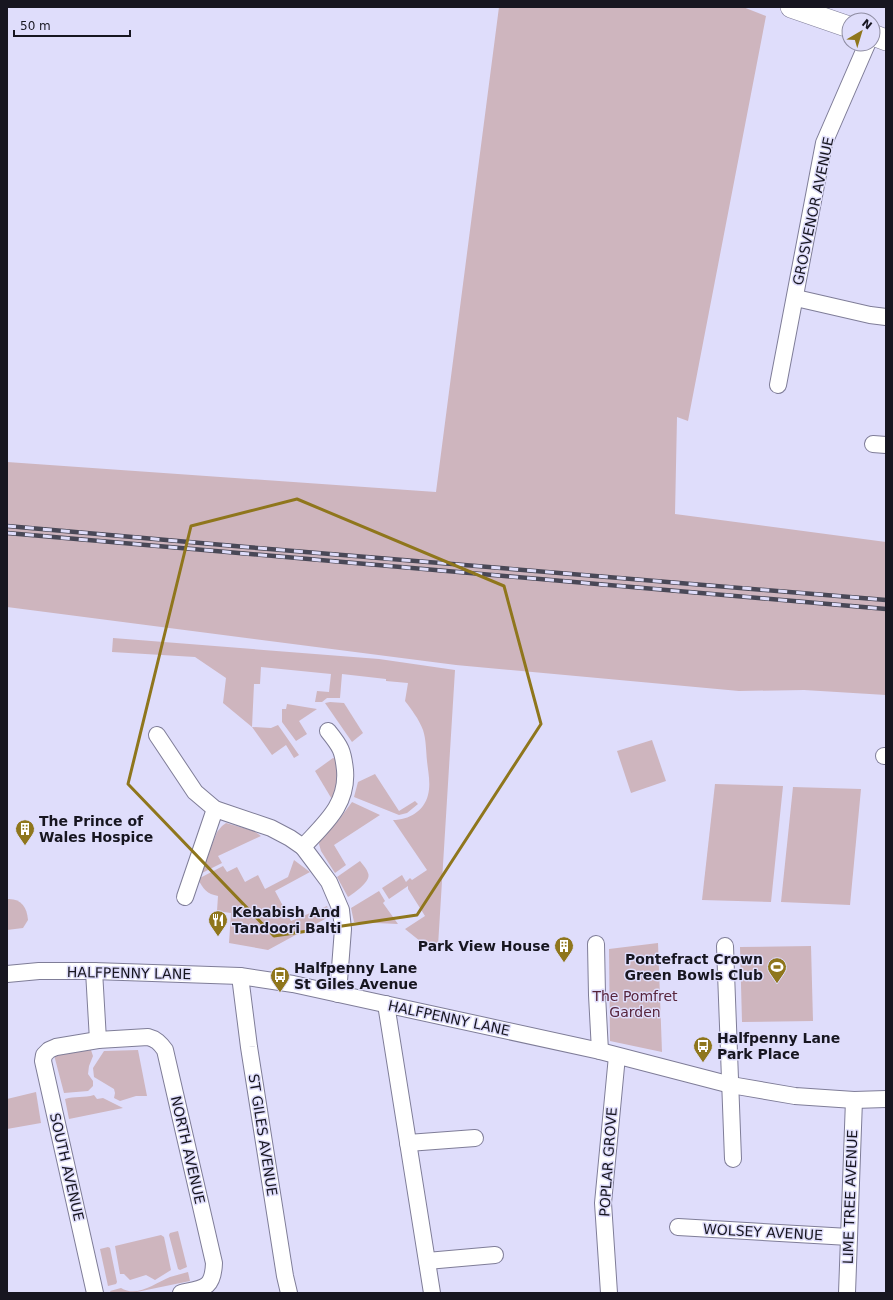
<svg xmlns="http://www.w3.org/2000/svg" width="893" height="1300" font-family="'DejaVu Sans',sans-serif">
	<rect width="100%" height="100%" fill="#dfddfb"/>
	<!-- green -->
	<g fill="#ceb5be">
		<path d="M499,7H743L766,16L688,421L677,417L675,514L886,542V695L804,690L739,691L456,665L7,607V462L436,492Z"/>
		<path d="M113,638L379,659L455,670L438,946L420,941L405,929L425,916L408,889V886L389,899L382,888L402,875L406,882L410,878L412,880L427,870L393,820C409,820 424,811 428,795C431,784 428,771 427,761C426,750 426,739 423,730C419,719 411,709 405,701L408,683L386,681V679L342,674L340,698H327L322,702H315L317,691L329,692L331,674L261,667L260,684H254L252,727L271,728L278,725L299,755L294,758L286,745L272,755L252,727L223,703L226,678L195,657L112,652Z"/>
		<path d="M330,702L344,703L363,733L352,742L325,703Z"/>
		<path d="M287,704L317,709L299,721L307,734L296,741L282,722V709H286Z"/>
		<path d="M652,740L666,781L631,793L617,751Z"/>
		<path d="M333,758L337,759L341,770L333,801L315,771Z"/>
		<path d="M375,774L399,811L415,801L418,804L407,813L399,815L354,797L358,782Z"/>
		<path d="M715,784L783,786L771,902L702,900Z"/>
		<path d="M793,787L861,789L850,905L781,902Z"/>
		<path d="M352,802L380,815L334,845L346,865L335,873L321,851L319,844L320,840L338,821Z"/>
		<path d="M226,823L254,831L261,836L218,856L222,863L200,874L217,832L222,826Z"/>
		<path d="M294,860L310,872L275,891L291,921L327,906L330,913L325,919L268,950L229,943L231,913L217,911L218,896C207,894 203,889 198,879L223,866L227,872L237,867L245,882L258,875L265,889L288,877Z"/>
		<path d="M360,861C363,865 367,869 368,873C372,881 354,893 348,897L337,877Z"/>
		<path d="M379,891L385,901L383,903L398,924L354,922L351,908Z"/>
		<path d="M7,899C21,898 27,907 28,920L23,928L7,930Z"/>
		<path d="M658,943L662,1052L610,1041L609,949Z"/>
		<path d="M811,946L813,1021L742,1022L740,947Z"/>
		<path d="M91,1050L93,1056L89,1066L88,1074L93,1081V1086L88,1091L64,1093L54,1055Z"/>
		<path d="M138,1050L147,1096H136L120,1101L114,1098L115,1093L114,1089L94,1077L93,1068L104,1051Z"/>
		<path d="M36,1092L41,1123L7,1129V1099Z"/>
		<path d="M94,1095L97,1099L103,1098L123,1108L69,1119L65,1099C75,1096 84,1098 94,1095Z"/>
		<path d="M178,1231L187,1267L180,1270L178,1269L169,1235L170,1233Z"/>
		<path d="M161,1235L164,1237L171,1270L155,1280L146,1275L130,1280L124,1274H120L115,1246Z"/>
		<path d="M108,1247L110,1248L117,1282L116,1284L108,1286L100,1249Z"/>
		<path d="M188,1272L190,1281L132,1293H111L110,1291L121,1288C137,1298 155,1283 170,1277C176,1275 182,1274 188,1272Z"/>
	</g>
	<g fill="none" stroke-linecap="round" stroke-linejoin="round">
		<defs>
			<g id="minor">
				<path d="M796,298L870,315L886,317"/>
				<path d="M778,385L824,143L867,44"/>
				<path d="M873,444L886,445"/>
				<path d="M157,735L195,792L215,809L271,828L290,838L303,847L315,863L329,882L341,910L343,929L338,994"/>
				<path d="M884,756H886"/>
				<path d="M303,847C324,824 348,805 345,770C343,751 341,747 328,731"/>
				<path d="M185,897L215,809"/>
				<path d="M596,944L597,995L600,1051"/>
				<path d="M725,946L733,1159"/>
				<path d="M94,971L98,1040"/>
				<path d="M7,974L39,971H94L240,976L293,984L600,1051L731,1085L795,1096L854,1100L886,1099"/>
				<path d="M240,976L249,1047L285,1276L289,1293"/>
				<path d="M386,1004L432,1293"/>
				<path d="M408,1143L475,1138"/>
				<path d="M678,1227L849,1237"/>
				<path d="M427,1261L495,1255"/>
				<path d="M95,1293L43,1061L44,1055L49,1050L56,1047L98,1040L148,1037C156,1039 160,1043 165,1050L214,1263C213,1289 204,1288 181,1293"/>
				<path d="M609,1293L603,1203L617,1056"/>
				<path d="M847,1293L854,1100"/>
			</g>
			<g id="major">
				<path d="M791,7L849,27"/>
				<path d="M873,35L886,40"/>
			</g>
		</defs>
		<!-- minor casing -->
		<use href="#minor" stroke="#7f7d98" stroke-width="18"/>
		<!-- major casing -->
		<use href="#major" stroke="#7f7d98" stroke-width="22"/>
		<!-- minor -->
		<use href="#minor" stroke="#fff" stroke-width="16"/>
		<!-- major -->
		<use href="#major" stroke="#fff" stroke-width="21"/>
		<defs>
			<g id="rail">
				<path d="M7,526L246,547L886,600"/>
				<path d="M7,533L886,609"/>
			</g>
		</defs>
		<!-- rail casing -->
		<use href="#rail" stroke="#494857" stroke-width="4.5"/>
		<!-- rail -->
		<use href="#rail" stroke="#dfddfb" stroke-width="3" stroke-dasharray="9" stroke-linecap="butt"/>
	</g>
	<!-- marked area -->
	<path fill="none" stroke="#8f761c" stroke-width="3" stroke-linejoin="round" d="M297,499L504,586L541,724L417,915L274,936L128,784L191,526Z"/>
	<!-- icons -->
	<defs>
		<symbol id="building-pin" viewBox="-11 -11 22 30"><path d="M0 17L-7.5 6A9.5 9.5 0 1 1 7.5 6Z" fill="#8f761c" stroke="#dfddfb"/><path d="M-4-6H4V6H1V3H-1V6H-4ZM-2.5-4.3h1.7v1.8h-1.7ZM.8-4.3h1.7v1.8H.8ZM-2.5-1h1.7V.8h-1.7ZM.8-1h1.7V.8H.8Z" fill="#fff"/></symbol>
		<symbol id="restaurant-pin" viewBox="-11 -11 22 30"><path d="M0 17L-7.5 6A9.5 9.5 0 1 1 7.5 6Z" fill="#8f761c" stroke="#dfddfb"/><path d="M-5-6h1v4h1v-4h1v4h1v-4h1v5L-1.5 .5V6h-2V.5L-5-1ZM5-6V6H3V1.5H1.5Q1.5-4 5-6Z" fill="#fff"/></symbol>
		<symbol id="stadium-pin" viewBox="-11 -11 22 30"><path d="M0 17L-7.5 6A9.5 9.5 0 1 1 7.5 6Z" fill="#8f761c" stroke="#dfddfb"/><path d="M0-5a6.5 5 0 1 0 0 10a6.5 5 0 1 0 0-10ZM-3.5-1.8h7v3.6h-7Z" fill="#fff"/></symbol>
		<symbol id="bus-pin" viewBox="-11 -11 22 30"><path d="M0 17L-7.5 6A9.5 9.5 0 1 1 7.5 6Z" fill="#8f761c" stroke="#dfddfb"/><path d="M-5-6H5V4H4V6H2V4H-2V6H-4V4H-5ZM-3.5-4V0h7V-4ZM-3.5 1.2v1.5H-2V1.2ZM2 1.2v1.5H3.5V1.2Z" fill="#fff"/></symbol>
	</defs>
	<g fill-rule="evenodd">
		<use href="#building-pin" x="14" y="818" width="22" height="30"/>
		<use href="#restaurant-pin" x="207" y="909" width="22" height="30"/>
		<use href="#building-pin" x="553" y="935" width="22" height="30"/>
		<use href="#stadium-pin" x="766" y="956" width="22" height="30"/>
		<use href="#bus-pin" x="269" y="965" width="22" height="30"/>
		<use href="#bus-pin" x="692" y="1035" width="22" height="30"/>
	</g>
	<g text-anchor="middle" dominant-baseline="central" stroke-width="3" stroke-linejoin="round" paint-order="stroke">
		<!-- street labels -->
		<g font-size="14" fill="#171620" stroke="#dfddfb">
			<text transform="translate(813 211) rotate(-78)">GROSVENOR AVENUE</text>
			<text transform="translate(129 973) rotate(1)">HALFPENNY LANE</text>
			<text transform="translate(449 1018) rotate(12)">HALFPENNY LANE</text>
			<text transform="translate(263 1135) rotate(81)">ST GILES AVENUE</text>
			<text transform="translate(188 1150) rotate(77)">NORTH AVENUE</text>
			<text transform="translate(608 1162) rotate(-86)">POPLAR GROVE</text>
			<text transform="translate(67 1167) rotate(77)">SOUTH AVENUE</text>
			<text transform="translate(850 1197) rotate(-88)">LIME TREE AVENUE</text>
			<text transform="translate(763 1232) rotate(3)">WOLSEY AVENUE</text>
		</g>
		<!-- poi labels -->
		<g font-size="14" font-weight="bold" fill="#171620" stroke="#dfddfb" text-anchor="start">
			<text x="39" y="821">The Prince of<tspan x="39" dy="16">Wales Hospice</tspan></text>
			<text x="232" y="912">Kebabish And<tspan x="232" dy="16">Tandoori Balti</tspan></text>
			<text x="550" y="946" text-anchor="end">Park View House</text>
			<text x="763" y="959" text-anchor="end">Pontefract Crown<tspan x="763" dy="16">Green Bowls Club</tspan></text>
			<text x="294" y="968">Halfpenny Lane<tspan x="294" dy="16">St Giles Avenue</tspan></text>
			<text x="717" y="1038">Halfpenny Lane<tspan x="717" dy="16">Park Place</tspan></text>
		</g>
		<!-- park labels -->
		<g font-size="14" fill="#57243b" stroke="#dfddfb">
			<text x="635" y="996">The Pomfret<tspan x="635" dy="16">Garden</tspan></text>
		</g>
	</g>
	<!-- border -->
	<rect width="893" height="1300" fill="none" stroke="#171620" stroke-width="16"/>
	<!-- north arrow -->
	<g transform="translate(861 32) rotate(38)"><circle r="19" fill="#dfddfb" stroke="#8f8da3"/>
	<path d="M0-3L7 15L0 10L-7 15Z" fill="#8f761c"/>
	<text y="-6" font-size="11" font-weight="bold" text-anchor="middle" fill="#171620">N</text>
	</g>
	<!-- scale -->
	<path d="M14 30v6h116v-6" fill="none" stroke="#171620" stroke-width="2"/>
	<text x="20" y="30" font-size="12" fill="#171620" stroke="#dfddfb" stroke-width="3" paint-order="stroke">50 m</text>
</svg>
